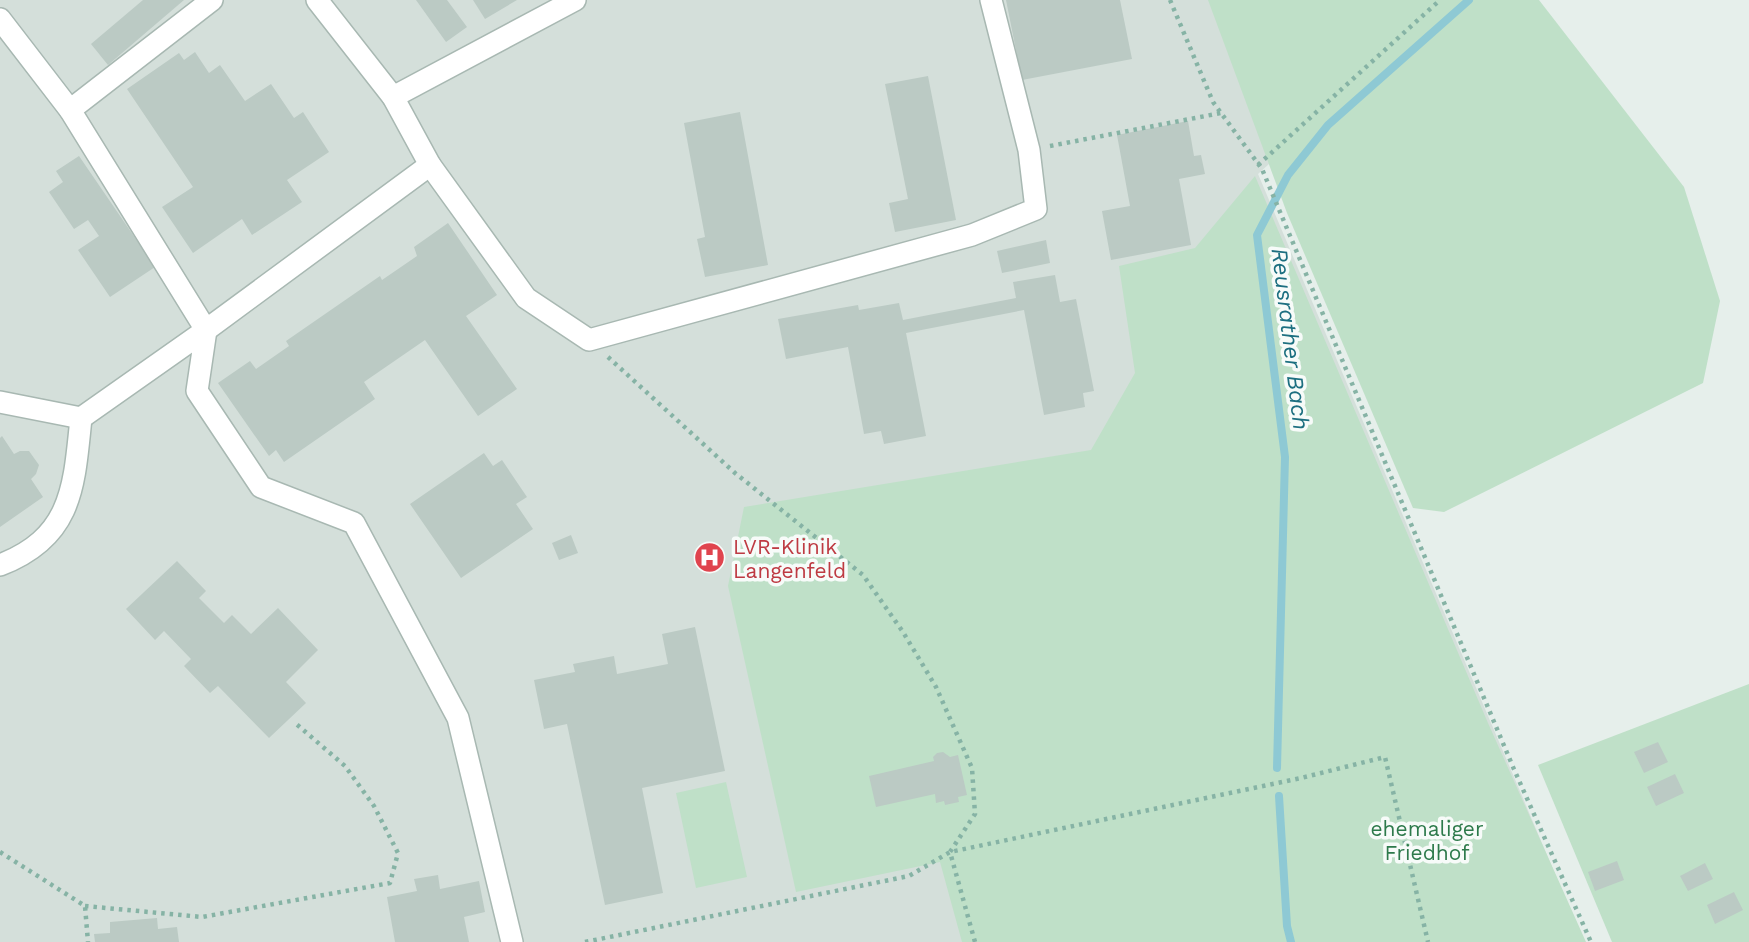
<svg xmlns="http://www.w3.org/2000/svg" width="1749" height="942" font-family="'Work Sans',sans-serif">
	<rect width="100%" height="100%" fill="#e6efeb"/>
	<!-- built -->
	<path fill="#d4dfda" d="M0,0H1449L1258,174L1584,942H0Z"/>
	<!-- green -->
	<g fill="#bfe0c8">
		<path d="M1208,0H1539L1684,187L1720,301L1703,383L1444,512L1413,508L1287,213Z"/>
		<path d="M1255,176L1488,723L1586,942H962L940,862L796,892L728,586L744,507L1091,450L1135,373L1119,266L1195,248Z"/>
		<path d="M1749,684V942H1612L1538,765Z"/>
		<path d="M726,782L747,877L696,888L676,793Z"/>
	</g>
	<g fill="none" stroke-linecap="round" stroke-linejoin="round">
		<!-- stream -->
		<g stroke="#8ec9d4" stroke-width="8">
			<path d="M1277,768L1285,457L1257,235L1288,175L1328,125L1469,0"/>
			<path d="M1279,796L1287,926L1291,942"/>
		</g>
	</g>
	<!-- building -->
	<g fill="#bbcac4">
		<path d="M143,0H184L108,65L91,44Z"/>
		<path d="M416,0H447L467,27L446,42Z"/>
		<path d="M473,0H517L485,19Z"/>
		<path d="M1006,0H1120L1132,59L1022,80Z"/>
		<path d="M195,52L209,73L220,65L245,101L271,84L294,118L303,112L329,152L287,180L302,202L252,235L242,219L193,253L162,207L193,187L127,89L179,53L184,60Z"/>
		<path d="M928,76L956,220L895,232L889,203L908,199L885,84Z"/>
		<path d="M740,112L768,265L705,277L697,239L705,237L684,123Z"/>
		<path d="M1188,121L1194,156L1201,155L1205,174L1179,179L1191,245L1111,260L1102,211L1130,206L1117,135Z"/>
		<path d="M79,156L155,267L110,297L78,250L99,236L88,220L74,229L49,192L63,182L56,171Z"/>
		<path d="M448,223L497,295L466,316L517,389L478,416L425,340L364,382L375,399L284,462L276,450L269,456L218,383L250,361L256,369L289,346L286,341L380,276L382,280L417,256L414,247Z"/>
		<path d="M1046,240L1050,263L1002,273L997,251Z"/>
		<path d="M1055,275L1060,302L1076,299L1094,391L1083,393L1085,407L1044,415L1024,310L906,333L926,436L884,444L881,431L864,434L848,347L786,359L778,319L858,305L859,310L899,303L903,320L1016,298L1013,282Z"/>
		<path d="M2,436L14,454L20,451H29L39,465L36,474L31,479L43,497L0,527V438Z"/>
		<path d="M484,453L493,466L502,460L527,497L516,504L533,529L461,578L410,504Z"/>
		<path d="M571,535L578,553L559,560L552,543Z"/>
		<path d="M177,561L206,591L199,598L224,623L232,615L251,634L278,608L318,650L286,682L306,703L269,738L218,686L210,693L184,666L191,659L164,631L155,640L126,609Z"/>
		<path d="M695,627L725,771L642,788L663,893L605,905L567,724L544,729L534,680L575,672L573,664L614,656L617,674L668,664L662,634Z"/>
		<path d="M1658,742L1668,762L1644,773L1634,752Z"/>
		<path d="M943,752L950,757L958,755L967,795L958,797L959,802L945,805L944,801L936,803L935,794L876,807L869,776L934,761L933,757L937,753Z"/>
		<path d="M1675,774L1684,793L1656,806L1647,787Z"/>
		<path d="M1617,861L1624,880L1595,891L1588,872Z"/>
		<path d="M1705,863L1713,879L1688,891L1680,876Z"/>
		<path d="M438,875L440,889L479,881L485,912L464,917L469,942H395L387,897L417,891L414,879Z"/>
		<path d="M1734,892L1743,910L1715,924L1707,905Z"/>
		<path d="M157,918L158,929L177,927L179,942H95L94,934L110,933V922Z"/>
	</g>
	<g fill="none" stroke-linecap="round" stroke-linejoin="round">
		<defs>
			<g id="minor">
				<path d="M0,19L70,110L206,330L430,165L393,97L317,0"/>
				<path d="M393,97L575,0"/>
				<path d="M70,110L212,0"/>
				<path d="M430,165L526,298L589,340L972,235L1036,209L1029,150L991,0"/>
				<path d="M0,402L81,418L206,330L197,391L261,487L354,523L458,718L512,942"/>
				<path d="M0,565C73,537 74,486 81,418"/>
			</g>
		</defs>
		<!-- minor casing -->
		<use href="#minor" stroke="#a8b8b2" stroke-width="24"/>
		<!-- path -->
		<g stroke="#86b3a5" stroke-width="4.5" stroke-dasharray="3.5 5" stroke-linecap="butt">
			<path d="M1170,0L1213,102L1262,169L1513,767L1591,942"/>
			<path d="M1050,146L1221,113"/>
			<path d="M1258,165L1440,0"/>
			<path d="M608,357L735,473L863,575L903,632L936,687L972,768L975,814L950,852L975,942"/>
			<path d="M0,852L85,906L88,942"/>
			<path d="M85,906L202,917L390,883L398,853L374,806L345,766L294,722"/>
			<path d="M585,942L909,876L950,852L1301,778L1385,757L1428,942"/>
		</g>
		<!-- minor -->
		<use href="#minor" stroke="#fff" stroke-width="21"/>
	</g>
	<!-- icons -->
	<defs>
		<symbol id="hospital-disc" viewBox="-11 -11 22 22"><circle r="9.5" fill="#e0444e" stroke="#f7fbf9"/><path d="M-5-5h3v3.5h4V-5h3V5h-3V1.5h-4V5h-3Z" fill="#fff"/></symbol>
	</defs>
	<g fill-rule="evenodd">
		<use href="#hospital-disc" x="692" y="540" width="35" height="35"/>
	</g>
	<g text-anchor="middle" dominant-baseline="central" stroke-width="7" stroke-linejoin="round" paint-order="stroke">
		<!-- health labels -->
		<g font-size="21" fill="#be3a42" stroke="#f7fbf9" text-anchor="start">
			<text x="733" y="546">LVR-Klinik<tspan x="733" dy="24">Langenfeld</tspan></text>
		</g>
		<!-- park labels -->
		<g font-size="21" fill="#2d7a4b" stroke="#f7fbf9">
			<text x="1427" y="828">ehemaliger<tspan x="1427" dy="24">Friedhof</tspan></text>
		</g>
		<!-- water labels -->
		<g font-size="23" font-style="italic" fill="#1c6f80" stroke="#f7fbf9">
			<text transform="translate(1290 339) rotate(83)">Reusrather Bach</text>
		</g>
	</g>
</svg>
